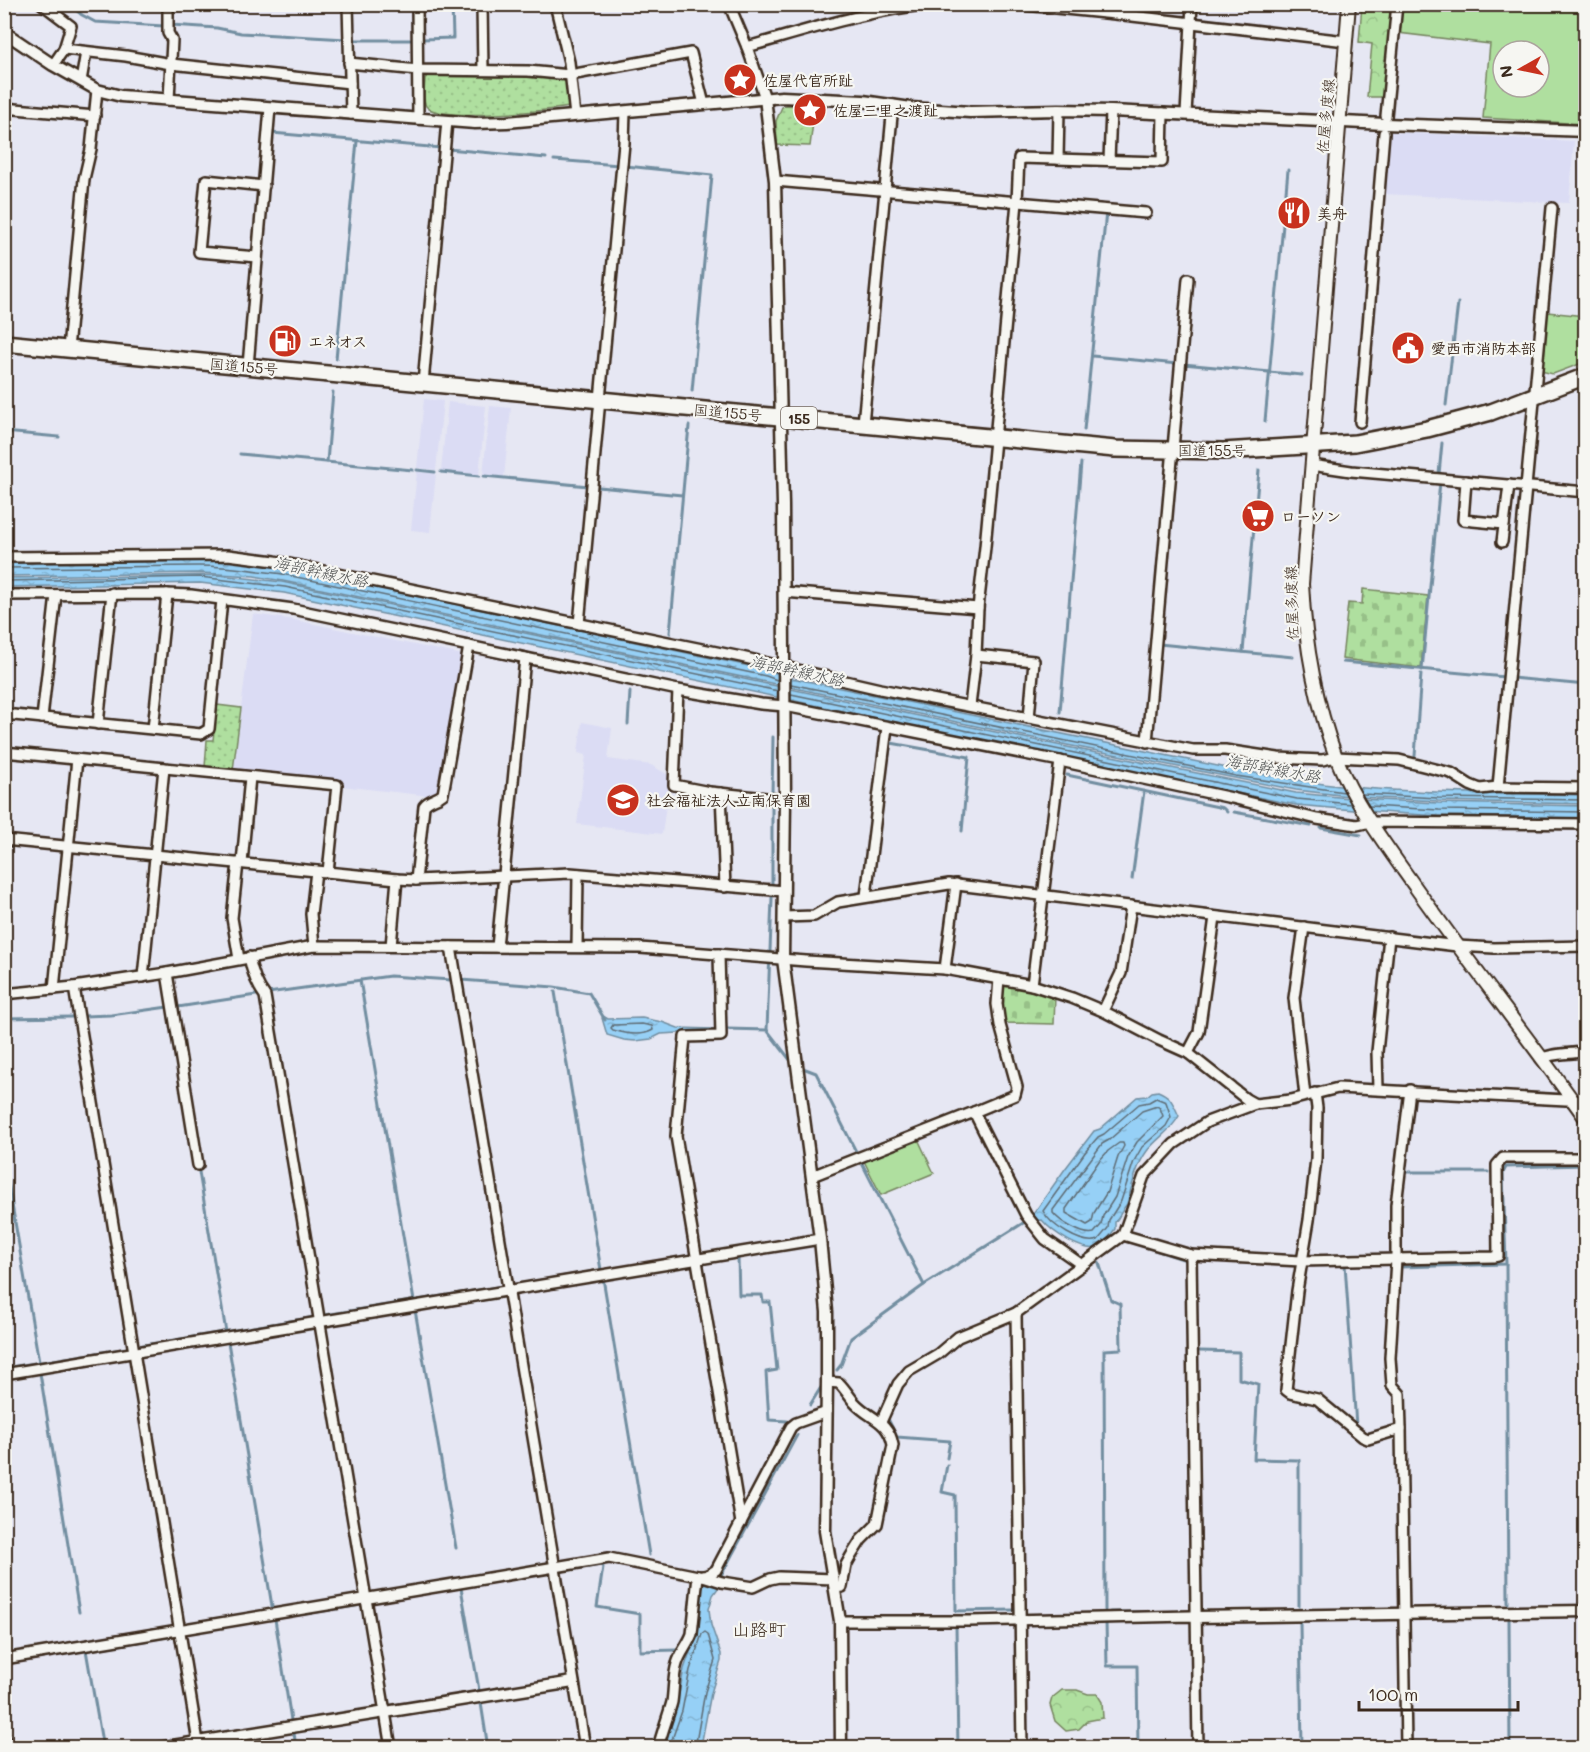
<svg xmlns="http://www.w3.org/2000/svg" width="1590" height="1752" font-family="Mali,'Klee One',sans-serif">
	<defs>
		<pattern id="forest-crowns" width="20" height="18" patternUnits="userSpaceOnUse" patternTransform="scale(1.5)"><rect width="20" height="18" fill="#afdf9f"/><path d="M2 6a3 3 0 1 1 6 0M12 15a3 3 0 1 1 6 0" fill="none" stroke="#97c088"/></pattern>
		<pattern id="cemetery-stones" width="16" height="16" patternUnits="userSpaceOnUse" patternTransform="scale(1.5)"><rect width="16" height="16" fill="#afdf9f"/><path d="M2 7V4a2 2 0 0 1 4 0v3zM10 15v-3a2 2 0 0 1 4 0v3z" fill="#97c088"/></pattern>
		<pattern id="park-dots" width="8" height="8" patternUnits="userSpaceOnUse" patternTransform="scale(1.5)"><rect width="8" height="8" fill="#afdf9f"/><path d="M2 2h.1M6 6h.1" fill="none" stroke="#97c088" stroke-width="1.8" stroke-linecap="round"/></pattern>
		<pattern id="water-ripples" width="26" height="14" patternUnits="userSpaceOnUse" patternTransform="scale(1.5)"><rect width="26" height="14" fill="#96d0f6"/><path d="M2 4q2-2 4 0t4 0M15 11q2-2 4 0t4 0" fill="none" stroke="#82b3d2"/></pattern>
	</defs>
	<rect width="100%" height="100%" fill="#e6e7f3"/>
	<filter id="ink" filterUnits="userSpaceOnUse"><feTurbulence type="fractalNoise" baseFrequency=".0167" numOctaves="2"/><feDisplacementMap in="SourceGraphic" scale="12" xChannelSelector="R" yChannelSelector="G"/><feConvolveMatrix kernelMatrix="1 2 1 2 8 2 1 2 1" color-interpolation-filters="sRGB"/></filter>
	<g filter="url(#ink)">
		<!-- built -->
		<g fill="#dbdcf4">
			<path d="M1388,132L1574,141L1569,203L1383,194Z"/>
			<path d="M424,399L443,401L436,470L417,468Z"/>
			<path d="M448,402L486,406L479,475L441,471Z"/>
			<path d="M490,406L511,408L504,477L483,475Z"/>
			<path d="M417,472L436,473L430,532L411,530Z"/>
			<path d="M253,614L295,620L463,655L440,790L433,795H421L341,786L233,771Z"/>
			<path d="M582,722L612,728L608,759L651,765L670,776L662,834L577,824L586,755L578,753Z"/>
		</g>
		<!-- grass -->
		<g fill="#afdf9f" stroke="#75845e" stroke-width="1.5" fill-rule="evenodd">
			<path d="M1400,5H1585V124L1483,118L1490,44L1398,33ZM1503,51H1539V87H1503Z"/>
			<path d="M1547,312L1585,316V362L1553,374L1541,371Z"/>
			<path d="M917,1137L934,1173L881,1195L863,1159Z"/>
		</g>
		<!-- forest -->
		<g fill="url(#forest-crowns)" stroke="#75845e" stroke-width="1.5">
			<path d="M1362,5H1393L1383,97H1367L1372,44L1359,42Z"/>
			<path d="M1062,1690H1077L1088,1694H1097L1102,1702L1103,1718L1087,1721L1079,1729L1066,1731L1055,1721L1050,1705L1052,1698Z"/>
		</g>
		<!-- cemetery -->
		<g fill="url(#cemetery-stones)" stroke="#75845e" stroke-width="1.5">
			<path d="M1363,589L1428,596L1421,668L1342,659L1348,603L1362,604Z"/>
			<path d="M1002,984L1055,995L1054,1024L1004,1023L1000,1005Z"/>
		</g>
		<!-- park -->
		<g fill="url(#park-dots)" stroke="#75845e" stroke-width="1.5">
			<path d="M432,74L520,76L562,80L568,82L570,107C549,110 437,123 426,106C422,99 425,86 425,78Z"/>
			<path d="M786,105L815,107L810,146L777,145L776,121L782,107Z"/>
			<path d="M217,705L241,708L233,770L205,767L207,740H213Z"/>
		</g>
		<!-- water -->
		<g fill="url(#water-ripples)" stroke="#728ea0" stroke-width="1.5">
			<path d="M198,560H228L283,568L768,670L787,677L1237,770C1275,776 1313,784 1351,787C1429,794 1507,793 1585,795V804L1438,801L1357,797L1296,790L1062,744L283,581L254,576L200,573L5,576L4,562Z"/>
			<path d="M219,575L282,582L1062,746L1296,793L1360,799L1438,803L1585,806V818L1438,816L1365,811L1296,805L1061,757L284,593L200,583L5,587L4,578Z"/>
			<path d="M603,1016L608,1019L642,1018L662,1022L678,1028L713,1029V1031L661,1034L651,1039L635,1041L624,1040L607,1035L602,1018Z"/>
			<path d="M1158,1091C1172,1097 1172,1102 1179,1116C1171,1131 1157,1138 1147,1151C1136,1166 1132,1186 1127,1204C1121,1210 1121,1216 1115,1222V1229C1110,1235 1106,1243 1099,1247C1084,1254 1052,1232 1042,1220L1034,1221L1031,1215L1034,1213L1065,1169L1094,1131L1100,1129L1137,1097L1147,1096L1152,1092Z"/>
			<path d="M707,1582L721,1584L713,1595L709,1609L711,1625L721,1654V1661L711,1693L701,1746V1748H662L676,1709L684,1669L699,1626L700,1587L703,1583Z"/>
		</g>
		<g fill="none" stroke-linecap="round" stroke-linejoin="round">
			<!-- shore -->
			<g stroke="#5f6c74" stroke-width="1.5">
				<path d="M4,568L198,566C227,566 254,570 282,574L766,676L777,680"/>
				<path d="M4,581L200,577L285,587L778,691"/>
				<path d="M791,684L1236,776L1344,792"/>
				<path d="M791,694L1238,787L1297,799L1351,804"/>
				<path d="M1362,794L1438,798L1586,800"/>
				<path d="M1369,806L1439,810L1586,812"/>
				<path d="M642,1024L652,1026L653,1030C641,1037 626,1034 613,1030L611,1028L613,1025Z"/>
				<path d="M1156,1098L1166,1102L1171,1117L1166,1126L1142,1147L1134,1161L1121,1201L1109,1220L1108,1228L1098,1240C1082,1246 1050,1225 1043,1211L1086,1151L1098,1137L1104,1134L1139,1104L1149,1102Z"/>
				<path d="M1157,1106L1160,1108L1163,1116L1137,1142L1128,1157L1115,1197L1103,1216L1101,1225L1094,1233C1083,1236 1060,1222 1053,1213V1210L1102,1144L1109,1140L1142,1111Z"/>
				<path d="M1119,1143H1123L1124,1146L1118,1157L1107,1192L1094,1213L1092,1222L1087,1225L1066,1213V1209L1099,1161L1108,1151Z"/>
				<path d="M669,1748L682,1711L690,1670L702,1634L705,1632L708,1634L715,1660L705,1692L695,1748"/>
			</g>
			<!-- stream -->
			<g stroke="#728ea0" stroke-width="3">
				<path d="M69,4L82,15L95,22L164,26"/>
				<path d="M171,25L217,28L241,33L346,39"/>
				<path d="M422,39L453,38L452,4"/>
				<path d="M352,40H410"/>
				<path d="M272,133L441,148"/>
				<path d="M448,149L546,158"/>
				<path d="M554,160L619,165"/>
				<path d="M626,166L712,175L692,391"/>
				<path d="M1092,356L1178,364"/>
				<path d="M336,359L357,141"/>
				<path d="M1183,364L1302,375"/>
				<path d="M1446,405L1458,303"/>
				<path d="M1265,421L1288,170"/>
				<path d="M1084,430L1106,212"/>
				<path d="M4,432L59,437"/>
				<path d="M240,454L413,470"/>
				<path d="M327,462L333,392"/>
				<path d="M417,470L435,472"/>
				<path d="M441,472L479,476"/>
				<path d="M1439,474L1442,443"/>
				<path d="M484,476L682,495"/>
				<path d="M670,633L689,426"/>
				<path d="M1159,644L1293,657"/>
				<path d="M1243,652L1259,470"/>
				<path d="M1343,662L1505,677"/>
				<path d="M1422,670L1440,482"/>
				<path d="M1512,678L1586,685"/>
				<path d="M1060,712L1081,463"/>
				<path d="M628,724L630,692"/>
				<path d="M1415,756L1421,674"/>
				<path d="M886,772L891,743L969,757L962,831"/>
				<path d="M1067,775L1223,808L1227,812"/>
				<path d="M772,795L773,737"/>
				<path d="M772,802V898L767,1030L791,1061"/>
				<path d="M1234,812L1311,826"/>
				<path d="M1321,828L1361,835"/>
				<path d="M1132,879L1144,791"/>
				<path d="M360,980L414,1301"/>
				<path d="M461,980L554,987L589,993L605,1020"/>
				<path d="M268,993L390,976L451,980"/>
				<path d="M178,1007L256,995"/>
				<path d="M84,1016L111,1015L168,1007"/>
				<path d="M4,1018L73,1017"/>
				<path d="M727,1029L767,1030"/>
				<path d="M803,1068L816,1073L924,1285"/>
				<path d="M4,1158L39,1362"/>
				<path d="M199,1172L226,1332"/>
				<path d="M1405,1172H1488"/>
				<path d="M1124,1240L1186,1260"/>
				<path d="M738,1258L739,1295H762L763,1302H770L777,1370L766,1372L769,1420L787,1421"/>
				<path d="M1099,1263L1111,1300L1120,1304L1121,1349L1104,1350L1105,1610"/>
				<path d="M1345,1264L1356,1426"/>
				<path d="M1506,1264L1508,1603"/>
				<path d="M1400,1267L1506,1264L1503,1173L1506,1167L1586,1165"/>
				<path d="M603,1278L649,1555"/>
				<path d="M512,1285L601,1270L555,992"/>
				<path d="M415,1310L456,1548"/>
				<path d="M325,1315L503,1286"/>
				<path d="M228,1342L272,1606"/>
				<path d="M138,1346L315,1317"/>
				<path d="M1200,1351L1239,1352V1379L1258,1384L1254,1459L1299,1460V1606"/>
				<path d="M4,1368L128,1348"/>
				<path d="M837,1370L841,1365L851,1338L924,1285L1028,1220"/>
				<path d="M40,1373L79,1612"/>
				<path d="M810,1405L823,1384"/>
				<path d="M888,1419L897,1437L950,1441L947,1458"/>
				<path d="M947,1465L942,1492L955,1495L956,1611L1014,1610"/>
				<path d="M562,1571L601,1565L603,1567L597,1607L640,1614V1651L677,1650"/>
				<path d="M719,1579L797,1435"/>
				<path d="M461,1588L479,1690"/>
				<path d="M374,1602L548,1573"/>
				<path d="M1110,1612H1171"/>
				<path d="M275,1619L291,1720"/>
				<path d="M1509,1619L1510,1748"/>
				<path d="M1106,1621L1107,1666H1137L1138,1748"/>
				<path d="M1300,1623L1302,1748"/>
				<path d="M956,1626L958,1748"/>
				<path d="M187,1633L361,1605"/>
				<path d="M86,1650L103,1748"/>
				<path d="M4,1664L173,1636"/>
				<path d="M481,1703L488,1748"/>
				<path d="M294,1733L296,1748"/>
			</g>
			<defs>
				<g id="minor">
					<path d="M42,4L71,26L64,49L53,65"/>
					<path d="M168,4V33L172,40L169,100"/>
					<path d="M348,4L351,114"/>
					<path d="M417,4L418,119"/>
					<path d="M482,4L483,70"/>
					<path d="M555,4L569,62L575,116"/>
					<path d="M729,4L747,47L765,98"/>
					<path d="M1015,4L1115,14L1346,41"/>
					<path d="M747,47C808,30 868,10 932,4"/>
					<path d="M64,49L126,56L171,64L350,83"/>
					<path d="M349,63L418,70L528,71L570,75L691,53L704,104"/>
					<path d="M81,81L86,52"/>
					<path d="M4,108L95,116"/>
					<path d="M1186,114L1192,4"/>
					<path d="M1386,116L1397,4"/>
					<path d="M1058,159L1059,110"/>
					<path d="M1109,160L1111,111"/>
					<path d="M775,181L1146,213"/>
					<path d="M257,257L199,252L206,180L264,186"/>
					<path d="M68,349L84,179L91,149L97,90"/>
					<path d="M248,366L270,108"/>
					<path d="M423,383L447,121"/>
					<path d="M1360,422L1384,133"/>
					<path d="M863,424L893,105"/>
					<path d="M1311,465L1351,471L1586,492"/>
					<path d="M1466,481L1463,520L1504,524"/>
					<path d="M1502,542L1509,485"/>
					<path d="M4,557L228,555L275,561L741,657L880,689L1193,750H1225L1278,758L1322,760L1336,757L1399,760L1451,773L1470,785L1480,789L1498,787L1586,788"/>
					<path d="M784,592L978,608"/>
					<path d="M4,595L167,594L191,595L293,609L678,690L761,704L785,706L1060,761L1232,798L1317,819L1357,825L1370,822L1586,824"/>
					<path d="M579,624L624,143L625,112"/>
					<path d="M976,655L1034,661L1029,718"/>
					<path d="M678,690L674,785L710,792L785,800"/>
					<path d="M970,706L976,655L978,608L985,547L1017,202L1019,158L1162,162L1163,113"/>
					<path d="M4,714L201,734L209,729L222,600"/>
					<path d="M42,718L56,595"/>
					<path d="M98,724L112,593"/>
					<path d="M153,729L167,594"/>
					<path d="M1147,742L1188,279"/>
					<path d="M4,752L337,785L328,872"/>
					<path d="M1498,787L1552,208"/>
					<path d="M721,793L725,887"/>
					<path d="M4,840L397,879L416,880L570,873L784,891"/>
					<path d="M238,863L232,918L239,959"/>
					<path d="M242,863L250,777"/>
					<path d="M416,880L424,806C429,799 436,800 443,794L469,646"/>
					<path d="M866,896L887,727"/>
					<path d="M784,917L814,916L838,902L949,884L1457,946L1494,948L1586,946"/>
					<path d="M1304,927L1294,998L1305,1096"/>
					<path d="M314,946L311,914L316,871"/>
					<path d="M391,946L397,879"/>
					<path d="M451,947L585,1748"/>
					<path d="M497,947L525,658"/>
					<path d="M577,947L578,874"/>
					<path d="M719,954L721,1036L685,1037L676,1136L741,1523"/>
					<path d="M249,957C252,972 256,984 265,996L391,1748"/>
					<path d="M945,969L956,884"/>
					<path d="M167,973L198,1165"/>
					<path d="M143,977L164,768"/>
					<path d="M1032,985L1060,761"/>
					<path d="M74,987L199,1748"/>
					<path d="M54,989L77,759"/>
					<path d="M4,994L74,987L167,973L314,946L640,948L806,961L945,969L1032,985L1072,998L1103,1011L1159,1040L1188,1053L1246,1099L1255,1104"/>
					<path d="M1103,1011L1121,973L1131,906"/>
					<path d="M1188,1053L1199,1032L1215,917"/>
					<path d="M1541,1059C1554,1052 1571,1055 1586,1051"/>
					<path d="M1378,1089L1377,1052L1389,937"/>
					<path d="M1315,1093L1317,1108L1316,1159L1309,1220L1297,1291L1286,1390L1290,1393L1317,1399L1363,1437L1368,1439L1401,1429"/>
					<path d="M974,1112L1015,1095L1017,1087L1000,1025L997,1004L999,979"/>
					<path d="M812,1176L974,1112L1026,1215L1045,1239L1082,1265L1123,1235L1144,1176L1174,1144L1207,1122L1255,1104L1291,1100L1338,1088L1586,1101"/>
					<path d="M1123,1235L1191,1255L1301,1261L1493,1257L1498,1256L1497,1165L1503,1158H1586"/>
					<path d="M1191,1255L1198,1748"/>
					<path d="M1016,1313L1022,1748"/>
					<path d="M4,1374L820,1239"/>
					<path d="M827,1382L839,1383C845,1389 849,1396 854,1402C869,1419 888,1419 893,1445L877,1524L861,1540L851,1556L846,1565L842,1587L835,1588"/>
					<path d="M881,1422L898,1384L909,1371L938,1354L958,1337L1016,1313L1082,1265"/>
					<path d="M703,1576L722,1582L753,1587L770,1579L779,1577L834,1579"/>
					<path d="M840,1621H969L1191,1616L1196,1617"/>
					<path d="M4,1659L609,1558L698,1576C706,1577 710,1574 716,1570L791,1427L796,1423L827,1412"/>
					<path d="M4,1736L6,1748"/>
					<path d="M658,1748C662,1732 668,1717 672,1702C674,1689 673,1676 677,1664C680,1653 688,1645 692,1634L698,1576"/>
					<path d="M1406,1748L1401,1429L1400,1394L1392,1385L1390,1358L1396,1259V1205L1410,1090"/>
				</g>
				<g id="tertiary">
					<path d="M4,32L53,65L97,90L121,96L475,123L507,122L782,97L863,101L911,108L970,112L1059,110L1111,111L1385,124L1586,131"/>
					<path d="M765,98L775,181L783,505L785,800L783,959L820,1239L827,1312V1382L825,1531L840,1621L841,1748"/>
					<path d="M1196,1617L1586,1611"/>
					<path d="M160,1748L573,1682"/>
				</g>
				<path id="secondary" d="M1349,4L1302,584C1305,643 1315,701 1336,757C1355,805 1387,847 1416,888C1471,966 1531,1041 1586,1119"/>
				<path id="trunk" d="M4,343L1115,449L1223,451L1355,443L1427,429L1491,412L1586,376"/>
			</defs>
			<!-- minor casing -->
			<use href="#minor" stroke="#3b2a1e" stroke-width="14"/>
			<!-- tertiary casing -->
			<use href="#tertiary" stroke="#3b2a1e" stroke-width="15"/>
			<!-- secondary casing -->
			<use href="#secondary" stroke="#3b2a1e" stroke-width="16"/>
			<!-- trunk casing -->
			<use href="#trunk" stroke="#3b2a1e" stroke-width="20"/>
			<!-- minor -->
			<use href="#minor" stroke="#f6f6f2" stroke-width="9"/>
			<!-- tertiary -->
			<use href="#tertiary" stroke="#f6f6f2" stroke-width="10"/>
			<!-- secondary -->
			<use href="#secondary" stroke="#f6f6f2" stroke-width="12"/>
			<!-- trunk -->
			<use href="#trunk" stroke="#f6f6f2" stroke-width="15"/>
		</g>
	</g>
	<!-- icons -->
	<defs>
		<symbol id="sight-disc" viewBox="-11 -11 22 22"><circle r="9.5" fill="#c8321e" stroke="#f6f6f2"/><path d="M0-6L1.8-2.2L6-1.7L2.9 1.2L3.7 5.4L0 3.3L-3.7 5.4L-2.9 1.2L-6-1.7L-1.8-2.2Z" fill="#fff"/></symbol>
		<symbol id="restaurant-disc" viewBox="-11 -11 22 22"><circle r="9.5" fill="#c8321e" stroke="#f6f6f2"/><path d="M-5-6h1v4h1v-4h1v4h1v-4h1v5L-1.5 .5V6h-2V.5L-5-1ZM5-6V6H3V1.5H1.5Q1.5-4 5-6Z" fill="#fff"/></symbol>
		<symbol id="fuel-disc" viewBox="-11 -11 22 22"><circle r="9.5" fill="#c8321e" stroke="#f6f6f2"/><path d="M-5.5-6h7V0h2V4h1.3V-2.5L3-4.5l.8-.8L6-3V5H2.5V1h-1V6h-7ZM-4.2-4.7v3.2H.2V-4.7Z" fill="#fff"/></symbol>
		<symbol id="civic-disc" viewBox="-11 -11 22 22"><circle r="9.5" fill="#c8321e" stroke="#f6f6f2"/><path d="M-.6-6.5H3V-4.5H.6V-3L4-1V1h2V6H-6V1h2V-1L-.6-3ZM-1.2 2.5V6h2.4V2.5Z" fill="#fff"/></symbol>
		<symbol id="supermarket-disc" viewBox="-11 -11 22 22"><circle r="9.5" fill="#c8321e" stroke="#f6f6f2"/><path d="M-6-5.5h2.5l.6 2H6L4.5 2H-2.5L-4.4-4H-6ZM-1.5 3.2a1.3 1.3 0 1 0 .1 0ZM3 3.2a1.3 1.3 0 1 0 .1 0Z" fill="#fff"/></symbol>
		<symbol id="school-disc" viewBox="-11 -11 22 22"><circle r="9.5" fill="#c8321e" stroke="#f6f6f2"/><path d="M0-5L7-2L0 1L-7-2ZM-4 1L0 2.5L4 1V4Q0 6-4 4Z" fill="#fff"/></symbol>
	</defs>
	<g fill-rule="evenodd">
		<use href="#sight-disc" x="721" y="61" width="38" height="38"/>
		<use href="#sight-disc" x="791" y="91" width="38" height="38"/>
		<use href="#restaurant-disc" x="1275" y="194" width="38" height="38"/>
		<use href="#fuel-disc" x="266" y="322" width="38" height="38"/>
		<use href="#civic-disc" x="1389" y="329" width="38" height="38"/>
		<use href="#supermarket-disc" x="1239" y="497" width="38" height="38"/>
		<use href="#school-disc" x="604" y="781" width="38" height="38"/>
	</g>
	<g text-anchor="middle" dominant-baseline="central" stroke-width="4.5" stroke-linejoin="round" paint-order="stroke">
		<!-- shield labels -->
		<rect fill="#f6f6f2" stroke="#73675e" stroke-width="1.5" x="781" y="407" width="36" height="22" rx="4.5"/>
		<g font-size="14" font-weight="bold" fill="#3b2a1e">
			<text x="799" y="418">155</text>
		</g>
		<!-- poi labels -->
		<g font-size="15" font-weight="bold" fill="#3b2a1e" stroke="#f6f6f2" text-anchor="start">
			<text x="763" y="80">佐屋代官所趾</text>
			<text x="833" y="110">佐屋三里之渡趾</text>
			<text x="1317" y="213">美舟</text>
			<text x="308" y="341">エネオス</text>
			<text x="1431" y="348">愛西市消防本部</text>
			<text x="1281" y="516">ローソン</text>
			<text x="646" y="800">社会福祉法人立南保育園</text>
		</g>
		<!-- street labels -->
		<g font-size="15" fill="#3b2a1e" stroke="#f6f6f2">
			<text transform="translate(1325 116) rotate(-85)">佐屋多度線</text>
			<text transform="translate(244 366) rotate(5)">国道155号</text>
			<text transform="translate(728 412) rotate(5)">国道155号</text>
			<text x="1212" y="450">国道155号</text>
			<text transform="translate(1291 603) rotate(-92)">佐屋多度線</text>
		</g>
		<!-- water labels -->
		<g font-size="16" font-style="italic" fill="#525454" stroke="#f6f6f2">
			<text transform="translate(321 571) rotate(12)">海部幹線水路</text>
			<text transform="translate(797 670) rotate(12)">海部幹線水路</text>
			<text transform="translate(1273 768) rotate(10)">海部幹線水路</text>
		</g>
		<!-- quarter labels -->
		<g font-size="18" fill="#3b2a1e" stroke="#f6f6f2">
			<text x="759" y="1629">山路町</text>
		</g>
	</g>
	<!-- margin -->
	<rect width="1590" height="1752" fill="none" stroke="#f6f6f2" stroke-width="24"/>
	<rect x="12" y="12" width="1566" height="1728" fill="none" stroke="#3b2a1e" stroke-width="2" filter="url(#ink)"/>
	<!-- north arrow -->
	<g transform="translate(1521 69) rotate(261)"><circle r="28" fill="#f6f6f2" stroke="#aba49d" stroke-width="1.5"/>
	<path d="M0-4.5L10 22L0 15L-10 22Z" fill="#c8321e"/>
	<text y="-9" font-size="16" font-weight="bold" text-anchor="middle" fill="#3b2a1e">N</text>
	</g>
	<!-- scale -->
	<path d="M1359 1701v9h159v-9" fill="none" stroke="#3b2a1e" stroke-width="3"/>
	<text x="1368" y="1701" font-size="18" fill="#3b2a1e" stroke="#f6f6f2" stroke-width="4.5" paint-order="stroke">100 m</text>
</svg>
